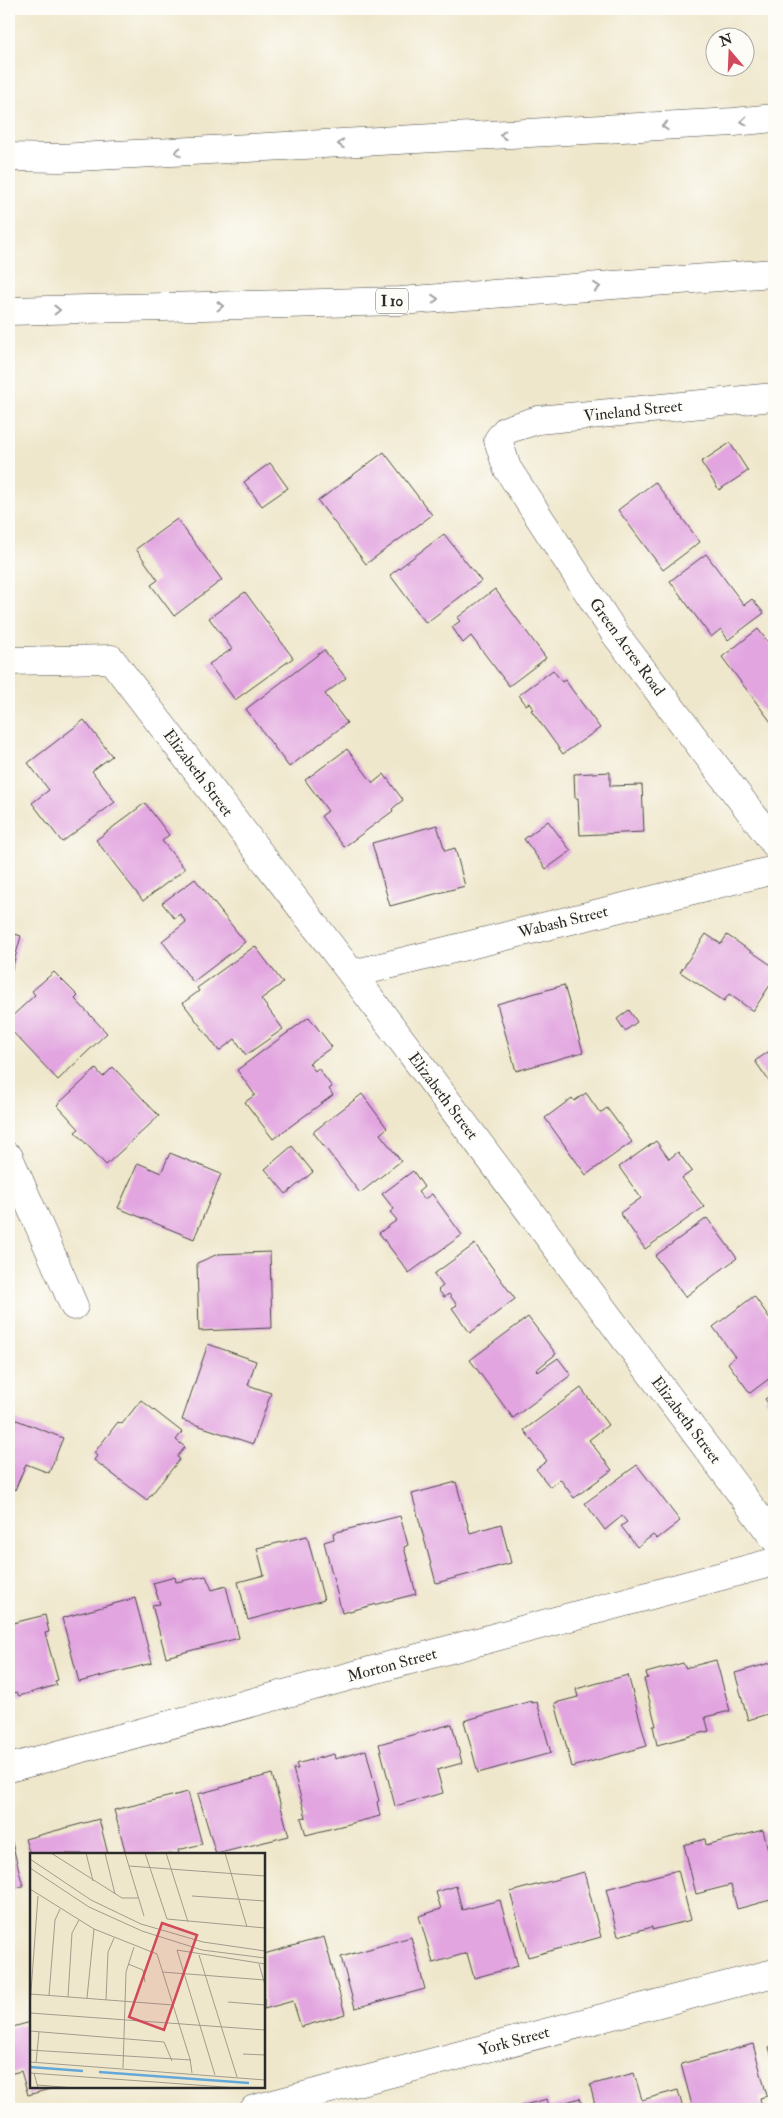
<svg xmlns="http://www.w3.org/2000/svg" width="783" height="2118" font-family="'IM FELL Double Pica',serif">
	<rect width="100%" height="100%" fill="#fdfcf7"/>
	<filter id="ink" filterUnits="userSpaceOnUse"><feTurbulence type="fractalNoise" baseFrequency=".02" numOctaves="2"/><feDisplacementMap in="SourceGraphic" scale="10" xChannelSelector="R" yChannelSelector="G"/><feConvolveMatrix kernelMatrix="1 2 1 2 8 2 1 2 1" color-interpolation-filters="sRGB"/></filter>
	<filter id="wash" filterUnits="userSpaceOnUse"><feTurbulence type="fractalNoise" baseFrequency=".0096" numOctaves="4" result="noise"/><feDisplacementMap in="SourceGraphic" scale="20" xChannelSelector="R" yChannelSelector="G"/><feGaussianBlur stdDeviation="1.12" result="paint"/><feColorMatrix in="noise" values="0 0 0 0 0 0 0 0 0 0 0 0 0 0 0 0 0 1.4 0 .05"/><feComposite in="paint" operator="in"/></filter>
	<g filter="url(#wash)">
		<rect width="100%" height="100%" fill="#efe7cc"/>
		<g id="blocks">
			<!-- building -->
			<g fill="#e2a5e0">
				<path d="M730,443L748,471L719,490L701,462Z"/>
				<path d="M384,452L432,515L366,564L318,501Z"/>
				<path d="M270,463L288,488L262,506L244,482Z"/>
				<path d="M655,482L700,542L663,570L618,510Z"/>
				<path d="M177,519L222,580L174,616L151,585L158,580L136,549Z"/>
				<path d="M444,534L481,581L426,623L390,575Z"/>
				<path d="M706,554L744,605L752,599L764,613L728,640L721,629L711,637L670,581Z"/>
				<path d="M495,589L546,658L509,686L471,636L463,643L452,627L460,621L457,618Z"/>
				<path d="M245,592L293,658L235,700L209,664L232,649L209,618Z"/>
				<path d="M758,629L774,650V726L722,657Z"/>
				<path d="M324,650L346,678L325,694L347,723L289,767L246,709Z"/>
				<path d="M553,670L562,682L565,680L600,728L563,754L531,710L533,709L529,703L526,705L519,695Z"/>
				<path d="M84,720L112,756L92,771L115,802L62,842L32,803L49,790L28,763Z"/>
				<path d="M347,749L373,783L384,774L403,800L392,809L393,811L344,847L321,816L328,811L305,780Z"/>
				<path d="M610,772V786L642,785L644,832L580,835L578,798H575L574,774Z"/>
				<path d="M145,803L169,835L162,841L185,869L143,901L96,840Z"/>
				<path d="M548,821L571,851L546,869L524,839Z"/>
				<path d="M437,825L445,851L455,848L465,886L390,906L372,843Z"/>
				<path d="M195,879L245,942L193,982L162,941L186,922L180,914L174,918L162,903Z"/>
				<path d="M9,932L21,936L9,980Z"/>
				<path d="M706,934L721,944L727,935L774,967V979L753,1011L729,994L724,1001L680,972Z"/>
				<path d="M255,946L283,983L261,999L283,1029L246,1055L235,1039L219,1051L183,1003L199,991L197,988Z"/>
				<path d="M54,972L78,996L75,999L107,1033L58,1080L9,1028V1019L35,995L32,991Z"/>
				<path d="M564,985L583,1052L516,1071L497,1004Z"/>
				<path d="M629,1010L637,1022L625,1031L617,1019Z"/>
				<path d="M309,1017L332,1047L309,1063L315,1071L318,1068L332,1087L329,1089L333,1095L273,1139L245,1102L255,1095L237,1070Z"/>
				<path d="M774,1048V1088L755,1061Z"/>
				<path d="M113,1067L159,1116L106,1165L75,1132L79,1129L57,1105L96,1069L103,1077Z"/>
				<path d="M586,1093L600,1113L607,1108L632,1142L586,1175L545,1118L572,1098L574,1101Z"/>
				<path d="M362,1094L387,1128L380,1134L401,1161L360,1193L313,1132Z"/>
				<path d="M656,1141L669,1159L678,1152L692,1171L682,1178L704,1207L645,1249L620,1213L641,1198L619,1167Z"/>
				<path d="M292,1146L313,1172L286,1194L265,1169Z"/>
				<path d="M170,1153L221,1174L194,1239L118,1208L138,1163L161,1173Z"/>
				<path d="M413,1171L424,1187L418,1192L424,1199L432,1194L462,1235L409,1273L379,1233L397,1220L390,1212L394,1209L382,1194Z"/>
				<path d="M707,1218L737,1258L685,1297L655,1256Z"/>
				<path d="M475,1244L515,1299L470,1333L452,1308L457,1305L449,1294L444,1297L438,1290L443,1286L434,1274Z"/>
				<path d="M270,1252L272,1328L199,1331L197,1263L218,1254Z"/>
				<path d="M754,1296L774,1324V1375L750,1393L728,1363L735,1357L713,1327Z"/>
				<path d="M528,1317L556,1354L536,1370L538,1372L558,1358L571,1375L513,1418L470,1360Z"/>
				<path d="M208,1344L256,1361L248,1385L271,1393L253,1444L182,1420Z"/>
				<path d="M581,1388L608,1425L589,1440L612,1470L574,1498L560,1479L550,1487L536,1469L547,1461L524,1430Z"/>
				<path d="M774,1393V1412L765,1399Z"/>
				<path d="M141,1400L182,1432L176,1440L185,1447L177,1457L180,1459L147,1500L94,1460L97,1456L94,1453L118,1422L122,1424Z"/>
				<path d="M9,1417L63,1438L49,1473L26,1464L15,1490L9,1487Z"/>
				<path d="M637,1465L680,1521L657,1539L653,1535L637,1547L621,1526L627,1522L622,1516L605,1530L585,1503Z"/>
				<path d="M456,1482L470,1533L501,1524L511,1563L436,1583L412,1494Z"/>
				<path d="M400,1516L408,1545L404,1547L416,1594L342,1613L324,1542L334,1539L333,1533Z"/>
				<path d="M307,1536L324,1600L248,1620L238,1582L264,1575L257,1548Z"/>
				<path d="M206,1576L212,1590L226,1586L239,1638L166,1657L152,1605L160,1604L153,1583L175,1577L176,1582Z"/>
				<path d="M135,1598L152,1663L79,1682L62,1618Z"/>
				<path d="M45,1615L49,1632L45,1633L58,1680L55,1681L57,1685L19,1696L17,1692L9,1694V1624Z"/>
				<path d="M716,1660L730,1711L705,1717L709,1731L657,1745L653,1726H656L644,1679L648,1678L646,1673L683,1663L685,1668Z"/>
				<path d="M774,1662V1712L748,1720L735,1673Z"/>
				<path d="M628,1675L647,1746L572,1767L555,1703L578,1697L576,1689Z"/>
				<path d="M531,1701L532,1703L537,1702L551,1753L478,1773L464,1721Z"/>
				<path d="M452,1724L462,1763L437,1770L443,1793L395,1806L379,1744Z"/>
				<path d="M366,1750L379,1801L377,1802L380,1816L306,1835L301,1818L306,1817L293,1769H298L296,1764L334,1754L335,1759Z"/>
				<path d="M272,1774L289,1836L216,1854L198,1794Z"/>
				<path d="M188,1792L202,1844L178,1850L179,1854H126L114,1810Z"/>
				<path d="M99,1819L108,1854H31V1858L25,1839Z"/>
				<path d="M763,1830L774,1873V1899L737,1909L731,1885L696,1894L684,1845L705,1839L706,1845Z"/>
				<path d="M11,1839L23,1886L9,1890V1840Z"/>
				<path d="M678,1870L691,1920L652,1930V1927L618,1936L606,1889Z"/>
				<path d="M584,1872L601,1937L528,1957L510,1892Z"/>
				<path d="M456,1886L462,1910L500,1900L518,1966L474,1978L467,1953L433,1963L419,1916L441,1909L436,1892Z"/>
				<path d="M324,1937L345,2014L301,2027L293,2001L264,2009V1954Z"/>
				<path d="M411,1937L425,1989L355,2008L341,1957Z"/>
				<path d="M31,2022V2087H57L28,2095L21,2071L9,2074V2028Z"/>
				<path d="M753,2044L767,2096L760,2098L762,2109H693L681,2064Z"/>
				<path d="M774,2046V2065L769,2047Z"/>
				<path d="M634,2073L642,2100L678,2090L683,2109H596L590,2085Z"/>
				<path d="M580,2098L583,2109H510L547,2099L549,2107Z"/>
			</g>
		</g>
	</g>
	<g filter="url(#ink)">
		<use href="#blocks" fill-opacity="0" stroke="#484743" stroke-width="1"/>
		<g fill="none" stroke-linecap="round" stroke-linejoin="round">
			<defs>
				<g id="minor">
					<path d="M774,397L538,420L506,430L498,440L507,468L616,635L774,843"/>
					<path d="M9,661L111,659L352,974L774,1538"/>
					<path d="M352,974L774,870"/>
					<path d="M9,1157L74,1306"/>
					<path d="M9,1768L774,1562"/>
					<path d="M254,2109L774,1973"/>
				</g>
				<g id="motorway">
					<path d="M9,157L59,158L734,122L774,118"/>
					<path d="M9,311L400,301L774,273"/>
				</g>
			</defs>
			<!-- minor casing -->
			<use href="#minor" stroke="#484743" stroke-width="29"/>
			<!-- motorway casing -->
			<use href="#motorway" stroke="#484743" stroke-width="29"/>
			<!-- minor -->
			<use href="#minor" stroke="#fff" stroke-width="28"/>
			<!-- motorway -->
			<use href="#motorway" stroke="#fff" stroke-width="28"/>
		</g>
		<!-- one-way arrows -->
		<defs><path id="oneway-chevron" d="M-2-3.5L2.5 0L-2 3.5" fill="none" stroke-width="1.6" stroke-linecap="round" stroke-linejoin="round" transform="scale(1.25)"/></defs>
		<g stroke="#a0a0a0">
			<use href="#oneway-chevron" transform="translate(744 121) rotate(174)"/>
			<use href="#oneway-chevron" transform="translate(665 126) rotate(177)"/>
			<use href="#oneway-chevron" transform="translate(503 135) rotate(177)"/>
			<use href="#oneway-chevron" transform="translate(341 144) rotate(177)"/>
			<use href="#oneway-chevron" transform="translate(178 152) rotate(177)"/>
			<use href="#oneway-chevron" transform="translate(597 287) rotate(-5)"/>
			<use href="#oneway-chevron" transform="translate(435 299) rotate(-4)"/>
			<use href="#oneway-chevron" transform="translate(220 306) rotate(-1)"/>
			<use href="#oneway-chevron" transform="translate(57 310) rotate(-1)"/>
		</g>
	</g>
	<g text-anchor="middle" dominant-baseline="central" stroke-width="4.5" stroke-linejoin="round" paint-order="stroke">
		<!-- shield labels -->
		<rect fill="#fdfcf7" stroke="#6a6a68" stroke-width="1" x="376" y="288.5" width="32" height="25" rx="4"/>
		<g font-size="15" font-weight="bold" fill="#2b2b2b">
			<text x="392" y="301">I 10</text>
		</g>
		<!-- street labels -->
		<g font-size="16" fill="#2b2b2b" stroke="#fdfcf7">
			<text transform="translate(633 411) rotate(-6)">Vineland Street</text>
			<text transform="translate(627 647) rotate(54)">Green Acres Road</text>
			<text transform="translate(198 773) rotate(53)">Elizabeth Street</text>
			<text transform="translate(563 922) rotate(-14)">Wabash Street</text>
			<text transform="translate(443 1096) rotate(53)">Elizabeth Street</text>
			<text transform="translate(686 1420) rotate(53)">Elizabeth Street</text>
			<text transform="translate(392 1665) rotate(-15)">Morton Street</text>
			<text transform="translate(514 2041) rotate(-15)">York Street</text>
		</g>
	</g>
	<!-- overview -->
	<g transform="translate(30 1853)">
		<rect width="235" height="235" fill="#efe7cc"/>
		<path fill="none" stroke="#63a8d9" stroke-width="2.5" d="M0,214L53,218M69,219L219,230"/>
		<path fill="none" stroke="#a19c8c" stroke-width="1" d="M21,0L92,45H109M56,0L63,28M75,0L85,41M95,0L114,63M115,0L137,66L235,75M136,0L158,69M195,0L217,74M0,6L61,47L111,71L173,89L235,98M99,13L235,23M0,15L59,54L112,78L172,97L235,105M0,36L64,76L127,101L160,206L162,220M162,43L235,48M169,102L207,224M98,111L113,117L115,129M229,111L235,132M132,119L235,127M0,141L143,152M19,142L25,67L30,56M38,144L42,80L49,67M57,145L64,76M76,147L78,99L84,85M198,149L235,152M0,152L8,43M0,160L235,177M0,178L134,189L142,208M0,197L161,207M213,201L235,202M0,209L235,227M6,210L9,179M93,215L96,119L104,94M0,220L208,235M4,220L8,235M185,222L147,97L235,111M7,232L45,235"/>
		<path fill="#d1495b" fill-opacity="0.15" stroke="#d1495b" stroke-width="2.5" d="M132,70L167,82L134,177L99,164Z"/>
		<rect width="235" height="235" fill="none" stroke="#2b2b2b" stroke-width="2.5"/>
	</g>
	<!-- margin -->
	<rect width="783" height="2118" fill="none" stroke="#fdfcf7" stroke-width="30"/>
	<!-- north arrow -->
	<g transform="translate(730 52) rotate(341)"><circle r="24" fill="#fdfcf7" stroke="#a9a8a5"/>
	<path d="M0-4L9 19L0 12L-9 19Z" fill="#d1495b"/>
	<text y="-8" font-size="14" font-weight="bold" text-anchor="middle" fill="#2b2b2b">N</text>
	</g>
</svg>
